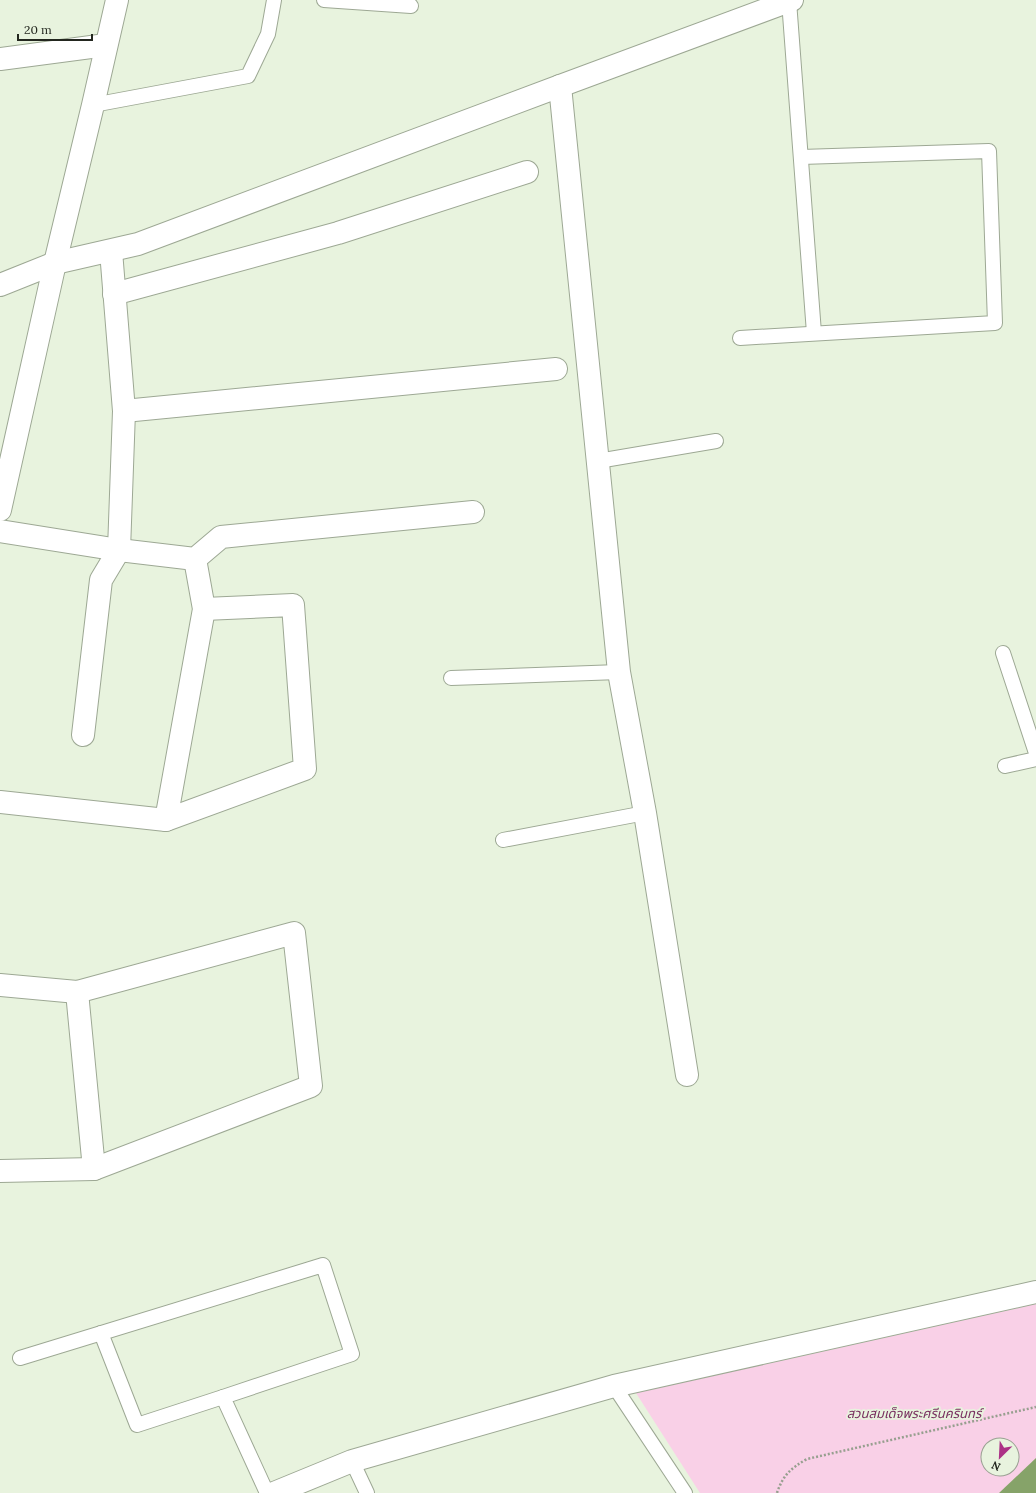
<svg xmlns="http://www.w3.org/2000/svg" width="1036" height="1493" font-family="Lora,'Noto Sans Thai',serif">
	<rect width="100%" height="100%" fill="#e8f3de"/>
	<!-- green -->
	<path fill="#f9d0e7" fill-rule="evenodd" d="M1036,1304V1493H700L636,1393ZM988,1445H1012V1469H988Z"/>
	<!-- water -->
	<path fill="#86a369" d="M1036,1458V1493H999Z"/>
	<g fill="none" stroke-linecap="round" stroke-linejoin="round">
		<defs>
			<g id="service">
				<path d="M324,0L411,6"/>
				<path d="M789,1L814,333"/>
				<path d="M93,105L248,76L268,34L274,0"/>
				<path d="M740,338L995,323L989,151L801,157"/>
				<path d="M598,461L716,441"/>
				<path d="M1003,653L1036,753"/>
				<path d="M451,678L619,672"/>
				<path d="M1005,766L1036,759"/>
				<path d="M503,840L645,813"/>
				<path d="M101,1333L137,1425L223,1397"/>
				<path d="M20,1358L323,1265L352,1354L223,1397L267,1493"/>
				<path d="M614,1386L685,1493"/>
				<path d="M352,1461L367,1493"/>
			</g>
			<g id="minor">
				<path d="M0,59L106,45"/>
				<path d="M560,86L619,672L645,813L687,1075"/>
				<path d="M0,285L55,263L138,244L560,86L792,0"/>
				<path d="M114,294L338,233L527,172"/>
				<path d="M124,411L556,369"/>
				<path d="M0,531L119,550L195,559L221,537L473,512"/>
				<path d="M83,735L101,580L119,550L124,411L111,251"/>
				<path d="M0,802L166,820L305,769L293,605L204,609"/>
				<path d="M166,820L204,609L195,559"/>
				<path d="M0,985L77,992L294,933L311,1086L94,1169L0,1171"/>
				<path d="M77,992L94,1169"/>
			</g>
			<g id="tertiary">
				<path d="M0,510L55,263L93,105L117,0"/>
				<path d="M274,1493L352,1461L614,1386L1036,1292"/>
			</g>
		</defs>
		<!-- service casing -->
		<use href="#service" stroke="#9da894" stroke-width="16"/>
		<!-- minor casing -->
		<use href="#minor" stroke="#9da894" stroke-width="24"/>
		<!-- tertiary casing -->
		<use href="#tertiary" stroke="#9da894" stroke-width="24"/>
		<!-- path -->
		<path stroke="#979f8f" stroke-width="2.5" stroke-dasharray="2 2" stroke-linecap="butt" d="M777,1493C783,1475 791,1468 807,1459L1036,1407"/>
		<!-- service -->
		<use href="#service" stroke="#fff" stroke-width="14"/>
		<!-- minor -->
		<use href="#minor" stroke="#fff" stroke-width="22"/>
		<!-- tertiary -->
		<use href="#tertiary" stroke="#fff" stroke-width="22"/>
	</g>
	<g text-anchor="middle" dominant-baseline="central" stroke-width="3.5" stroke-linejoin="round" paint-order="stroke">
		<!-- park labels -->
		<g font-size="13" font-style="italic" fill="#793060" stroke="#e8f3de">
			<text x="914" y="1413">สวนสมเด็จพระศรีนครินทร์</text>
		</g>
	</g>
	<!-- north arrow -->
	<g transform="translate(1000 1457) rotate(204)"><circle r="19" fill="#e8f3de" stroke="#99a192"/>
	<path d="M0-3L7 15L0 10L-7 15Z" fill="#ac3286"/>
	<text y="-6" font-size="11" font-weight="bold" text-anchor="middle" fill="#23271f">N</text>
	</g>
	<!-- scale -->
	<path d="M18 34v6h74v-6" fill="none" stroke="#23271f" stroke-width="2"/>
	<text x="24" y="34" font-size="12" fill="#23271f" stroke="#e8f3de" stroke-width="3" paint-order="stroke">20 m</text>
</svg>
